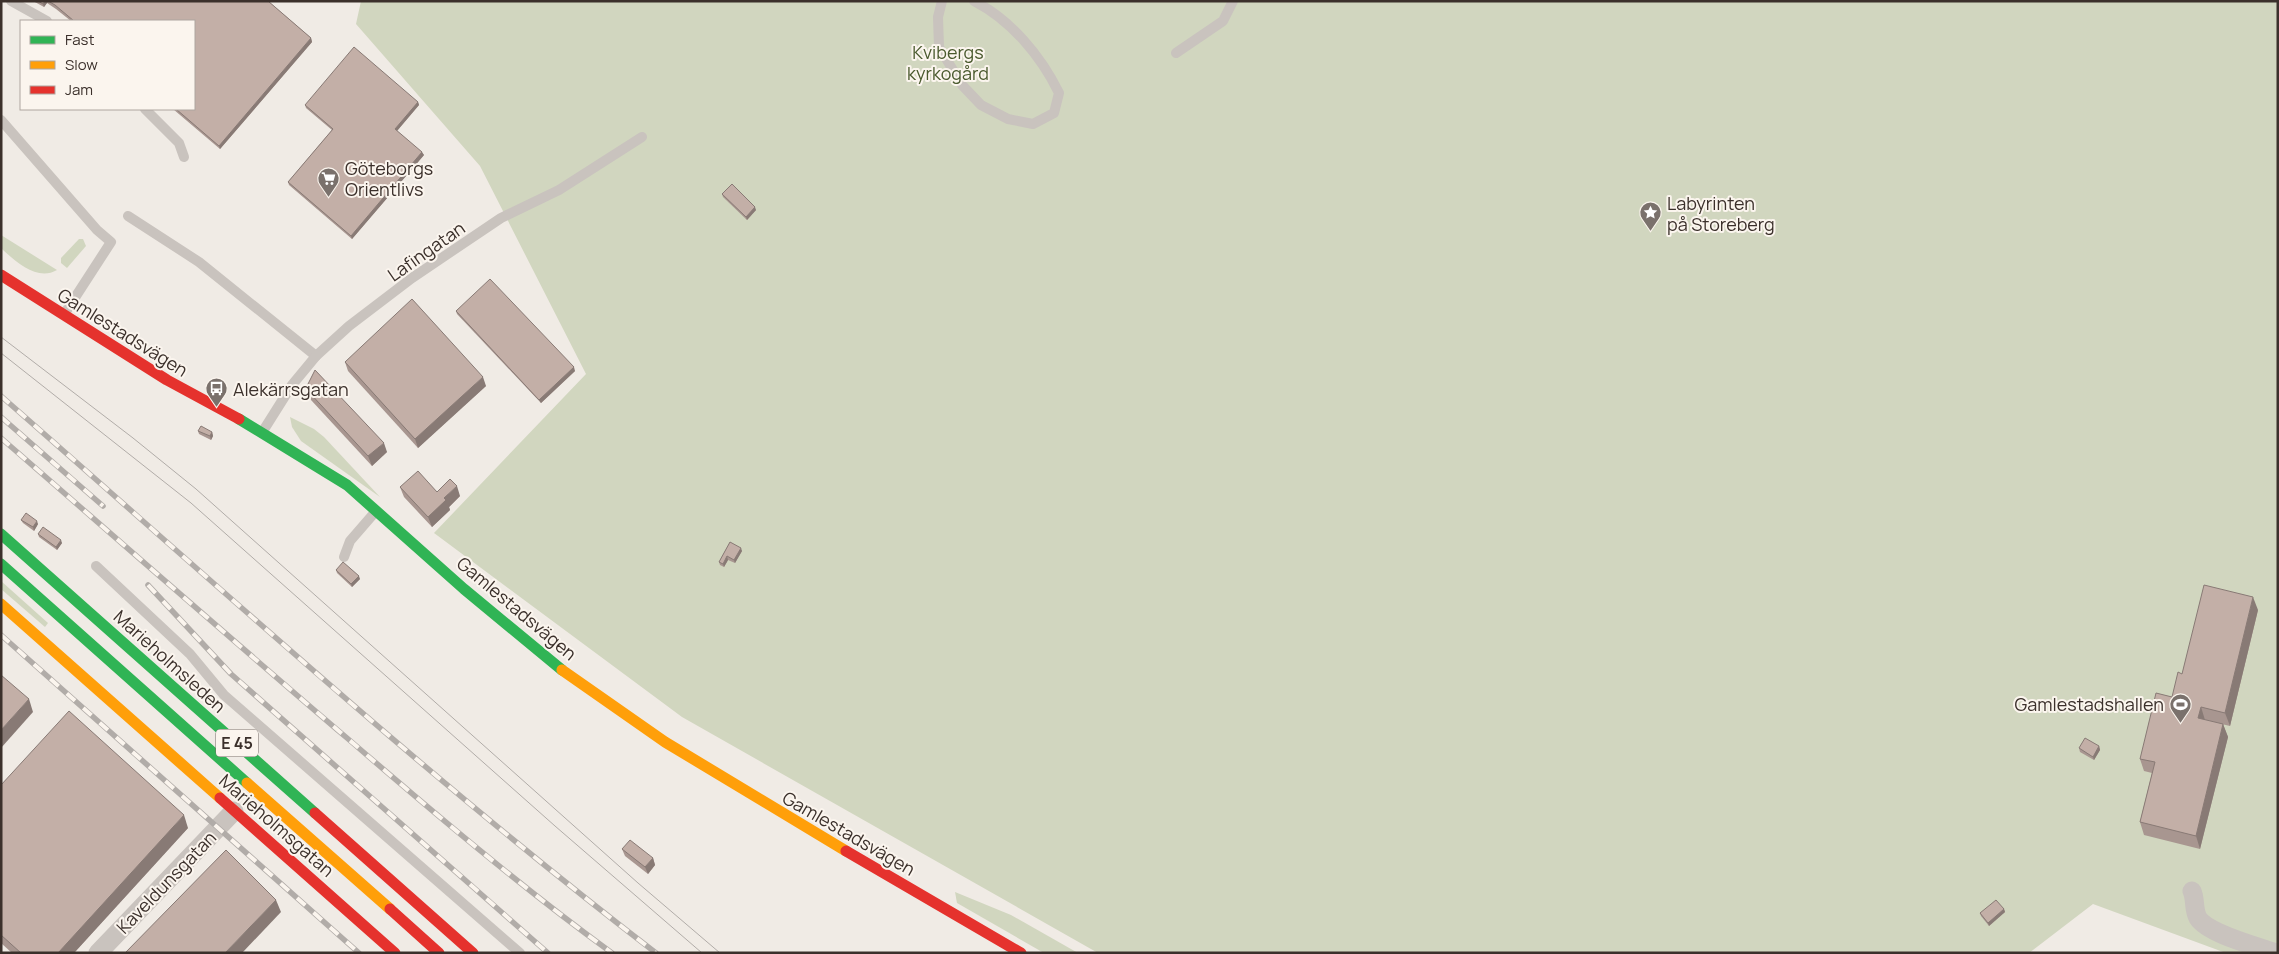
<svg xmlns="http://www.w3.org/2000/svg" width="2279" height="954" font-family="Manrope,sans-serif">
	<rect width="100%" height="100%" fill="#f0ebe5"/>
	<!-- green -->
	<g fill="#d1d6bf">
		<path d="M361,1H2278V953H2226L2093,904L2029,953H1098L682,717L434,533L586,374L480,166L356,24Z"/>
		<path d="M1,235L57,270C37,282 15,261 1,248Z"/>
		<path d="M79,239H83L86,246L67,268L61,263V258Z"/>
		<path d="M290,417L314,429L324,437L380,497L301,441L292,427Z"/>
		<path d="M1,581L48,623L45,627L1,589Z"/>
		<path d="M955,892L1011,915L1078,953H1044L957,903Z"/>
	</g>
	<g fill="none" stroke-linecap="round" stroke-linejoin="round">
		<!-- lane -->
		<g stroke="#c9c3be" stroke-width="10">
			<path d="M11,1L47,21"/>
			<path d="M942,1L938,17L939,47L962,85L981,105L1008,119L1033,124L1054,113L1059,93C1041,56 1011,20 974,1"/>
			<path d="M1176,53L1223,21L1233,1"/>
			<path d="M145,109L179,143L184,157"/>
			<path d="M1,120L97,230L111,242L65,313"/>
			<path d="M128,216L199,262L316,356"/>
			<path d="M263,431L292,385L316,356L349,326L412,278L501,218L559,190L642,137"/>
			<path d="M344,557L350,541L376,511"/>
			<path d="M96,566L190,654L224,695L520,953"/>
		</g>
		<!-- street -->
		<g stroke="#c9c3be" stroke-width="19">
			<path d="M2192,891C2196,900 2193,909 2198,918C2208,934 2257,946 2276,953"/>
			<path d="M98,953L234,811"/>
		</g>
		<!-- fast -->
		<g stroke="#30b455" stroke-width="11">
			<path d="M239,419L347,485L464,589L562,670"/>
			<path d="M1,534L315,813"/>
			<path d="M1,564L247,783"/>
		</g>
		<!-- slow -->
		<g stroke="#ff9f0a" stroke-width="11">
			<path d="M1,604L220,798"/>
			<path d="M562,670L665,742L846,851"/>
			<path d="M247,783L390,909"/>
		</g>
		<!-- jam -->
		<g stroke="#e5322d" stroke-width="11">
			<path d="M1,275L167,380L239,419"/>
			<path d="M220,798L395,953"/>
			<path d="M315,813L473,953"/>
			<path d="M846,851L1021,953"/>
			<path d="M390,909L439,953"/>
		</g>
		<!-- tram -->
		<g stroke="#b1aca8" stroke-width="1">
			<path d="M1,337L133,438L196,489L638,883L720,953"/>
			<path d="M1,353L191,503L555,826L702,953"/>
		</g>
		<defs>
			<g id="rail">
				<path d="M1,396C217,585 429,779 656,953"/>
				<path d="M1,417L103,506"/>
				<path d="M1,438C116,538 231,639 347,738C433,812 520,886 612,953"/>
				<path d="M148,585L231,674L548,953"/>
				<path d="M1,635L359,953"/>
			</g>
		</defs>
		<!-- rail casing -->
		<use href="#rail" stroke="#b1aca8" stroke-width="5.5"/>
		<!-- rail -->
		<use href="#rail" stroke="#fbf5ee" stroke-width="4" stroke-dasharray="11" stroke-linecap="butt"/>
	</g>
	<!-- wall -->
	<g fill="#a89690">
		<path d="M33,1H268L311,38L312,42L220,149L173,109H194V21H71L56,9L47,3L44,7Z"/>
		<path d="M418,102L419,105L397,131L424,155L352,239L289,185L288,182L332,130L306,108L305,105Z"/>
		<path d="M722,194L756,210L747,220L723,197Z"/>
		<path d="M456,311L575,371L541,403L457,314Z"/>
		<path d="M345,362L486,386L418,448L348,371Z"/>
		<path d="M308,391L387,452L372,466L311,400Z"/>
		<path d="M198,431L212,432L213,436L211,440L199,434Z"/>
		<path d="M400,487L437,492L460,496L449,507L450,510L432,527L404,497Z"/>
		<path d="M21,520L38,524L34,531L23,523Z"/>
		<path d="M38,534L62,543L57,550L39,537Z"/>
		<path d="M730,542L742,551L735,563L728,560L724,567L720,565L719,562Z"/>
		<path d="M336,570L360,579L352,587L337,573Z"/>
		<path d="M2258,610L2230,726L2205,720L2223,724L2228,737L2200,849L2144,835L2140,822L2152,773L2144,771L2140,759L2172,697L2182,674Z"/>
		<path d="M2099,746L2100,750L2094,760L2080,752L2079,748Z"/>
		<path d="M1,785L188,828L74,953H12L1,943Z"/>
		<path d="M622,849L653,858L655,865L648,874L625,856Z"/>
		<path d="M2004,909L2005,912L1989,926L1981,916L1980,913Z"/>
	</g>
	<!-- shaded-wall -->
	<g fill="#887a75">
		<path d="M45,1H47V3L44,7L43,4Z"/>
		<path d="M311,38L312,42L220,149L219,146Z"/>
		<path d="M418,102L419,105L396,132L395,129Z"/>
		<path d="M422,152L424,155L352,239L351,236Z"/>
		<path d="M755,207L756,210L747,220L746,217Z"/>
		<path d="M574,367L575,371L541,403L539,400Z"/>
		<path d="M483,377L486,386L418,448L415,439Z"/>
		<path d="M212,432L213,436L211,440L210,436Z"/>
		<path d="M384,443L387,452L372,466L368,456Z"/>
		<path d="M457,486L460,496L449,507L450,510L432,527L428,517L444,498Z"/>
		<path d="M37,521L38,524L34,531L33,527Z"/>
		<path d="M61,540L62,543L57,550L56,547Z"/>
		<path d="M741,548L742,551L735,563L734,560Z"/>
		<path d="M727,556L728,560L724,567L723,564Z"/>
		<path d="M359,576L360,579L352,587L351,584Z"/>
		<path d="M2253,597L2258,610L2230,726L2225,713Z"/>
		<path d="M29,699L33,712L1,748V730Z"/>
		<path d="M2201,707L2205,720L2198,718Z"/>
		<path d="M2223,724L2228,737L2200,849L2196,836Z"/>
		<path d="M2099,746L2100,750L2094,760L2093,757Z"/>
		<path d="M184,815L188,828L74,953H58Z"/>
		<path d="M653,858L655,865L648,874L645,867Z"/>
		<path d="M276,900L281,912L242,953H225Z"/>
		<path d="M2004,909L2005,912L1989,926L1988,923Z"/>
	</g>
	<!-- building -->
	<g fill="#c3afa7" stroke="#887a75">
		<path d="M38,1H45L43,4Z"/>
		<path d="M48,1H268L311,38L219,146L176,109H194V21H74L55,5Z"/>
		<path d="M354,47L418,102L395,129L422,152L351,236L288,182L333,129L305,105Z"/>
		<path d="M732,184L755,207L746,217L722,194Z"/>
		<path d="M490,279L574,367L539,400L456,311Z"/>
		<path d="M412,299L483,377L415,439L345,362Z"/>
		<path d="M315,370L384,443L368,456L308,391L307,386Z"/>
		<path d="M201,426L212,432L210,436L198,431Z"/>
		<path d="M418,471L437,492L450,479L457,486L444,498L446,500L428,517L400,487Z"/>
		<path d="M26,513L37,521L33,527L21,520Z"/>
		<path d="M43,527L61,540L56,547L38,534Z"/>
		<path d="M730,542L741,548L734,560L727,556L723,564L719,562Z"/>
		<path d="M343,562L359,576L351,584L336,570Z"/>
		<path d="M2204,585L2253,597L2225,713L2201,707L2198,718L2223,724L2196,836L2140,822L2155,762L2140,759L2156,693L2172,697L2178,672L2182,674Z"/>
		<path d="M1,675L29,699L1,730Z"/>
		<path d="M69,711L184,815L58,953H21L1,935V785Z"/>
		<path d="M2085,738L2099,746L2093,757L2079,748Z"/>
		<path d="M630,840L653,858L645,867L622,849Z"/>
		<path d="M226,850L276,900L225,953H125Z"/>
		<path d="M1996,900L2004,909L1988,923L1980,913Z"/>
	</g>
	<!-- icons -->
	<defs>
		<symbol id="supermarket-pin" viewBox="-11 -11 22 30"><path d="M0 17L-7.5 6A9.5 9.5 0 1 1 7.5 6Z" fill="#7a716c" stroke="#fbf5ee"/><path d="M-6-5.5h2.5l.6 2H6L4.5 2H-2.5L-4.4-4H-6ZM-1.5 3.2a1.3 1.3 0 1 0 .1 0ZM3 3.2a1.3 1.3 0 1 0 .1 0Z" fill="#fff"/></symbol>
		<symbol id="sight-pin" viewBox="-11 -11 22 30"><path d="M0 17L-7.5 6A9.5 9.5 0 1 1 7.5 6Z" fill="#7a716c" stroke="#fbf5ee"/><path d="M0-6L1.8-2.2L6-1.7L2.9 1.2L3.7 5.4L0 3.3L-3.7 5.4L-2.9 1.2L-6-1.7L-1.8-2.2Z" fill="#fff"/></symbol>
		<symbol id="bus-pin" viewBox="-11 -11 22 30"><path d="M0 17L-7.5 6A9.5 9.5 0 1 1 7.5 6Z" fill="#7a716c" stroke="#fbf5ee"/><path d="M-5-6H5V4H4V6H2V4H-2V6H-4V4H-5ZM-3.5-4V0h7V-4ZM-3.5 1.2v1.5H-2V1.2ZM2 1.2v1.5H3.5V1.2Z" fill="#fff"/></symbol>
		<symbol id="stadium-pin" viewBox="-11 -11 22 30"><path d="M0 17L-7.5 6A9.5 9.5 0 1 1 7.5 6Z" fill="#7a716c" stroke="#fbf5ee"/><path d="M0-5a6.5 5 0 1 0 0 10a6.5 5 0 1 0 0-10ZM-3.5-1.8h7v3.6h-7Z" fill="#fff"/></symbol>
	</defs>
	<g fill-rule="evenodd">
		<use href="#supermarket-pin" x="316" y="166" width="25" height="34"/>
		<use href="#sight-pin" x="1638" y="200" width="25" height="34"/>
		<use href="#bus-pin" x="204" y="376" width="25" height="34"/>
		<use href="#stadium-pin" x="2168" y="692" width="25" height="34"/>
	</g>
	<g text-anchor="middle" dominant-baseline="central" stroke-width="4" stroke-linejoin="round" paint-order="stroke">
		<!-- shield labels -->
		<rect fill="#fbf5ee" stroke="#756b66" stroke-width="1" x="216" y="729.5" width="42" height="27" rx="4"/>
		<g font-size="16" font-weight="bold" fill="#3b302b">
			<text x="237" y="743">E 45</text>
		</g>
		<!-- park labels -->
		<g font-size="18" fill="#4a5a2e" stroke="#fbf5ee">
			<text x="948" y="52">Kvibergs<tspan x="948" dy="21">kyrkogård</tspan></text>
		</g>
		<!-- poi labels -->
		<g font-size="18" fill="#3b302b" stroke="#fbf5ee" text-anchor="start">
			<text x="345" y="168">Göteborgs<tspan x="345" dy="21">Orientlivs</tspan></text>
			<text x="1667" y="203">Labyrinten<tspan x="1667" dy="21">på Storeberg</tspan></text>
			<text x="233" y="389">Alekärrsgatan</text>
			<text x="2164" y="704" text-anchor="end">Gamlestadshallen</text>
		</g>
		<!-- street labels -->
		<g font-size="18" fill="#3b302b" stroke="#fbf5ee">
			<text transform="translate(426 251) rotate(-35)">Lafingatan</text>
			<text transform="translate(123 332) rotate(32)">Gamlestadsvägen</text>
			<text transform="translate(517 608) rotate(40)">Gamlestadsvägen</text>
			<text transform="translate(170 661) rotate(42)">Marieholmsleden</text>
			<text transform="translate(277 825) rotate(41)">Marieholmsgatan</text>
			<text transform="translate(849 833) rotate(30)">Gamlestadsvägen</text>
			<text transform="translate(166 882) rotate(-46)">Kaveldunsgatan</text>
		</g>
	</g>
	<!-- border -->
	<rect width="2279" height="954" fill="none" stroke="#3b302b" stroke-width="5"/>
	<!-- legend -->
	<rect x="20" y="20" width="175" height="90" fill="#fbf5ee" stroke="#aea6a0"/>
	<rect x="30" y="36" width="25" height="8" fill="#30b455" stroke="#aea6a0"/>
	<text x="65" y="45" font-size="15" fill="#3b302b">Fast</text>
	<rect x="30" y="61" width="25" height="8" fill="#ff9f0a" stroke="#aea6a0"/>
	<text x="65" y="70" font-size="15" fill="#3b302b">Slow</text>
	<rect x="30" y="86" width="25" height="8" fill="#e5322d" stroke="#aea6a0"/>
	<text x="65" y="95" font-size="15" fill="#3b302b">Jam</text>
</svg>
